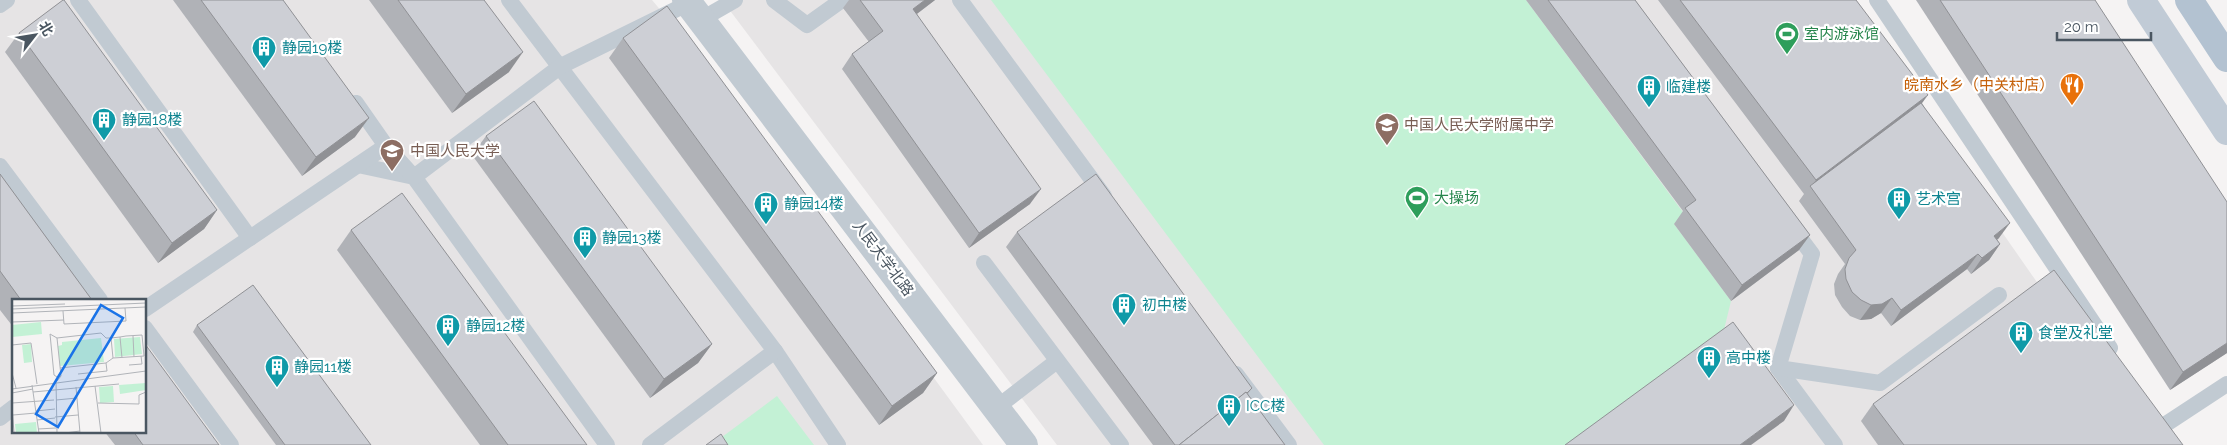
<svg xmlns="http://www.w3.org/2000/svg" width="2227" height="445" font-family="Raleway,'Noto Sans SC',sans-serif">
	<rect width="100%" height="100%" fill="#f5f3f3"/>
	<!-- education -->
	<g fill="#e6e4e5" fill-rule="evenodd">
		<path d="M0,0H652L690,45L983,445H0ZM14,300H145V431H14Z"/>
		<path d="M722,0H1840L2041,288L2158,445H1057Z"/>
	</g>
	<!-- green -->
	<g fill="#c3f1d5">
		<path d="M991,0H1526L1685,215L1674,224L1731,301L1722,338L1575,445H1324Z"/>
		<path d="M777,396L814,445H716L714,443Z"/>
	</g>
	<g fill="none" stroke-linecap="round" stroke-linejoin="round">
		<!-- lane -->
		<g stroke="#c1cad2" stroke-width="16">
			<path d="M78,0L250,238"/>
			<path d="M509,0L775,351L838,445"/>
			<path d="M774,0L807,25L842,0"/>
			<path d="M960,0L1104,196"/>
			<path d="M1877,0L2110,348"/>
			<path d="M0,5L7,0"/>
			<path d="M702,19L735,0"/>
			<path d="M356,103L386,146"/>
			<path d="M358,165L414,177L607,445"/>
			<path d="M0,166L100,300"/>
			<path d="M1791,226L1812,254L1778,368L1835,445"/>
			<path d="M984,263L1121,445"/>
			<path d="M145,309L386,146L414,177L561,66L689,3"/>
			<path d="M145,328L231,445"/>
			<path d="M1778,368L1880,383L1999,295"/>
			<path d="M1236,374L1289,445"/>
			<path d="M996,408L1057,361"/>
			<path d="M0,418L14,407"/>
			<path d="M2163,426L2227,384"/>
			<path d="M650,445L775,351"/>
		</g>
		<!-- street -->
		<path stroke="#c1cad2" stroke-width="28" d="M686,0L1024,445"/>
		<!-- secondary -->
		<path stroke="#c1cbd6" stroke-width="28" d="M2141,0L2227,131"/>
		<!-- primary -->
		<path stroke="#b3c2d1" stroke-width="28" d="M2189,0L2227,58"/>
	</g>
	<!-- wall -->
	<g fill="#b0b2b7">
		<path d="M173,0H283L355,137L302,176Z"/>
		<path d="M369,0H484L509,72L452,113Z"/>
		<path d="M849,0H935L917,14L1030,204L969,248L842,69L852,54L869,42L843,8Z"/>
		<path d="M1526,0H1635L1810,235L1799,250L1731,301L1674,224L1683,211Z"/>
		<path d="M1658,0H1856L1922,103L1999,238L1997,240L2000,244L1989,260L1971,274L1967,269L1891,326L1881,313L1871,319L1860,320L1850,316L1842,307L1835,295L1834,284L1838,274L1845,264L1799,201L1804,194Z"/>
		<path d="M1916,0H2095L2227,353L2170,390Z"/>
		<path d="M19,33L217,210L204,229L158,263L5,52Z"/>
		<path d="M623,38L937,373L923,393L879,425L609,58Z"/>
		<path d="M486,136L712,344L698,363L650,398L472,155Z"/>
		<path d="M0,174L92,300H14V328L0,310Z"/>
		<path d="M351,230L587,445H480L337,250Z"/>
		<path d="M1017,232L1252,388L1248,394L1285,445H1153L1006,247Z"/>
		<path d="M197,325L371,445H276L193,332Z"/>
		<path d="M1873,404L2183,445H1878L1861,421Z"/>
		<path d="M104,431H145L219,445H115Z"/>
	</g>
	<!-- shaded-wall -->
	<g fill="#909195">
		<path d="M925,0H935L902,25L913,9Z"/>
		<path d="M523,52L509,72L452,113L466,94Z"/>
		<path d="M1928,95L1917,110L1811,187L1816,180Z"/>
		<path d="M369,118L355,137L302,176L316,157Z"/>
		<path d="M1041,189L1030,204L969,248L979,233Z"/>
		<path d="M217,210L204,229L158,263L172,243Z"/>
		<path d="M2010,223L1999,238L1983,251L1994,236Z"/>
		<path d="M1810,235L1799,250L1731,301L1742,285Z"/>
		<path d="M2000,244L1989,260L1971,274L1982,258Z"/>
		<path d="M1978,254L1967,269L1891,326L1901,310Z"/>
		<path d="M1892,298L1881,313L1871,319L1860,320L1871,305Z"/>
		<path d="M2227,343V353L2170,390L2183,372Z"/>
		<path d="M712,344L698,363L650,398L664,379Z"/>
		<path d="M937,373L923,393L879,425L892,406Z"/>
		<path d="M1794,405L1784,421L1751,445H1740Z"/>
	</g>
	<!-- building -->
	<g fill="#cdcfd5" stroke="#909195">
		<path d="M63,0H64L217,210L172,243L19,33Z"/>
		<path d="M201,0H283L369,118L316,157Z"/>
		<path d="M398,0H484L523,52L466,94Z"/>
		<path d="M860,0H925L913,9L1041,189L979,233L852,54L883,31Z"/>
		<path d="M1548,0H1635L1810,235L1742,285L1685,208L1696,200Z"/>
		<path d="M1680,0H1856L1928,95L1816,180Z"/>
		<path d="M1940,0H2095L2227,202V343L2183,372Z"/>
		<path d="M667,6L937,373L892,406L623,38Z"/>
		<path d="M534,101L712,344L664,379L486,136Z"/>
		<path d="M1921,103L2010,223L1994,236L2000,244L1982,258L1978,254L1901,310L1892,298L1882,304L1871,305L1861,300L1852,292L1846,279L1845,269L1849,258L1856,250L1810,186Z"/>
		<path d="M0,174L92,300H21L0,271Z"/>
		<path d="M1096,174L1252,388L1247,393L1246,392L1179,445H1175L1017,232Z"/>
		<path d="M402,193L587,445H508L351,230Z"/>
		<path d="M2054,270L2183,445H1904L1873,404Z"/>
		<path d="M253,285L371,445H285L197,325Z"/>
		<path d="M1733,322L1794,405L1740,445H1565Z"/>
		<path d="M145,344L219,445H143L133,431H145Z"/>
		<path d="M1246,392L1285,445H1179Z"/>
		<path d="M721,434L728,445H706Z"/>
	</g>
	<!-- icons -->
	<defs>
		<symbol id="stadium-pin" viewBox="-11 -11 22 30"><path d="M0 17L-7.5 6A9.5 9.5 0 1 1 7.5 6Z" fill="#2e9e5b" stroke="#fff"/><path d="M0-5a6.5 5 0 1 0 0 10a6.5 5 0 1 0 0-10ZM-3.5-1.8h7v3.6h-7Z" fill="#fff"/></symbol>
		<symbol id="building-pin" viewBox="-11 -11 22 30"><path d="M0 17L-7.5 6A9.5 9.5 0 1 1 7.5 6Z" fill="#0f9aa8" stroke="#fff"/><path d="M-4-6H4V6H1V3H-1V6H-4ZM-2.5-4.3h1.7v1.8h-1.7ZM.8-4.3h1.7v1.8H.8ZM-2.5-1h1.7V.8h-1.7ZM.8-1h1.7V.8H.8Z" fill="#fff"/></symbol>
		<symbol id="restaurant-pin" viewBox="-11 -11 22 30"><path d="M0 17L-7.5 6A9.5 9.5 0 1 1 7.5 6Z" fill="#e8710a" stroke="#fff"/><path d="M-5-6h1v4h1v-4h1v4h1v-4h1v5L-1.5 .5V6h-2V.5L-5-1ZM5-6V6H3V1.5H1.5Q1.5-4 5-6Z" fill="#fff"/></symbol>
		<symbol id="school-pin" viewBox="-11 -11 22 30"><path d="M0 17L-7.5 6A9.5 9.5 0 1 1 7.5 6Z" fill="#8d6e63" stroke="#fff"/><path d="M0-5L7-2L0 1L-7-2ZM-4 1L0 2.5L4 1V4Q0 6-4 4Z" fill="#fff"/></symbol>
		<symbol id="university-pin" viewBox="-11 -11 22 30"><path d="M0 17L-7.5 6A9.5 9.5 0 1 1 7.5 6Z" fill="#8d6e63" stroke="#fff"/><path d="M0-5L7-2L0 1L-7-2ZM-4 1L0 2.5L4 1V4Q0 6-4 4Z" fill="#fff"/></symbol>
	</defs>
	<g fill-rule="evenodd">
		<use href="#stadium-pin" x="1773" y="20" width="28" height="38"/>
		<use href="#building-pin" x="250" y="34" width="28" height="38"/>
		<use href="#restaurant-pin" x="2058" y="71" width="28" height="38"/>
		<use href="#building-pin" x="1635" y="73" width="28" height="38"/>
		<use href="#building-pin" x="90" y="106" width="28" height="38"/>
		<use href="#school-pin" x="1373" y="111" width="28" height="38"/>
		<use href="#university-pin" x="378" y="137" width="28" height="38"/>
		<use href="#stadium-pin" x="1403" y="184" width="28" height="38"/>
		<use href="#building-pin" x="1885" y="185" width="28" height="38"/>
		<use href="#building-pin" x="752" y="190" width="28" height="38"/>
		<use href="#building-pin" x="571" y="224" width="28" height="38"/>
		<use href="#building-pin" x="1110" y="291" width="28" height="38"/>
		<use href="#building-pin" x="434" y="312" width="28" height="38"/>
		<use href="#building-pin" x="2007" y="319" width="28" height="38"/>
		<use href="#building-pin" x="1695" y="344" width="28" height="38"/>
		<use href="#building-pin" x="263" y="353" width="28" height="38"/>
		<use href="#building-pin" x="1215" y="392" width="28" height="38"/>
	</g>
	<g text-anchor="middle" dominant-baseline="central" stroke-width="4.5" stroke-linejoin="round" paint-order="stroke">
		<!-- leisure labels -->
		<g font-size="15" fill="#27864d" stroke="#fff" text-anchor="start">
			<text x="1804" y="34">室内游泳馆</text>
			<text x="1434" y="198">大操场</text>
		</g>
		<!-- culture labels -->
		<g font-size="15" fill="#0d838f" stroke="#fff" text-anchor="start">
			<text x="282" y="48">静园19楼</text>
			<text x="1666" y="87">临建楼</text>
			<text x="122" y="120">静园18楼</text>
			<text x="1916" y="199">艺术宫</text>
			<text x="784" y="204">静园14楼</text>
			<text x="602" y="238">静园13楼</text>
			<text x="1142" y="305">初中楼</text>
			<text x="466" y="326">静园12楼</text>
			<text x="2038" y="333">食堂及礼堂</text>
			<text x="1726" y="358">高中楼</text>
			<text x="294" y="367">静园11楼</text>
			<text x="1246" y="406">ICC楼</text>
		</g>
		<!-- food labels -->
		<g font-size="15" fill="#c56008" stroke="#fff" text-anchor="end">
			<text x="2054" y="85">皖南水乡（中关村店）</text>
		</g>
		<!-- education labels -->
		<g font-size="15" fill="#785e54" stroke="#fff" text-anchor="start">
			<text x="1404" y="125">中国人民大学附属中学</text>
			<text x="410" y="151">中国人民大学</text>
		</g>
		<!-- street labels -->
		<g font-size="15" fill="#4a5661" stroke="#fff">
			<text transform="translate(883 258) rotate(53)">人民大学北路</text>
		</g>
	</g>
	<!-- overview -->
	<g transform="translate(12 299)">
		<rect width="134" height="134" fill="#f5f3f3"/>
		<path d="M29,23L30,35L0,38V26ZM128,38L130,55L103,58L102,40ZM89,39L92,63L48,67L46,47L50,46V43ZM19,45L20,63L12,64L10,46ZM134,84V91L108,95L107,86ZM101,87L102,103L88,104L87,88ZM24,123L25,134H4L3,125Z" fill="#c3f1d5"/>
		<path fill="none" stroke="#b1b4b9" stroke-width="1" d="M0,7L53,5M0,10L134,4M51,12L52,25L114,22L113,9M0,14L134,8M0,23L52,21M121,37L122,58M108,38L110,59M0,46L19,44L25,85M117,66L130,65L129,57M48,69L94,64L101,59M0,74L4,89M66,75L95,72L94,64M45,78L42,76L38,35L45,39M44,82L45,134M45,82L49,77L45,39L89,34L94,39H99L108,38L114,37L130,36L132,57L101,59L99,39M20,86L27,134M83,87L89,134M64,88L68,134M0,90L134,72M21,93L107,85M0,94L21,90M44,101L65,99M0,104L42,101M86,104L127,105V96L134,93M0,107L2,134M24,112L43,110M1,116L24,114M43,118L66,116M25,121L43,119M26,130L44,129M53,134L68,132"/>
		<path fill="#1a73e8" fill-opacity="0.15" stroke="#1a73e8" stroke-width="2.5" d="M89,6L111,19L46,128L24,115Z"/>
		<rect width="134" height="134" fill="none" stroke="#4a5661" stroke-width="2.5"/>
	</g>
	<!-- north arrow -->
	<g transform="translate(35 35) rotate(59)" stroke="#ffffff" stroke-width="4" paint-order="stroke">
	<path d="M0-4L9 19L0 12L-9 19Z" fill="#4a5661"/>
	<text y="-8" font-size="14" font-weight="bold" text-anchor="middle" fill="#4a5661">北</text>
	</g>
	<!-- scale -->
	<path d="M2057 32v8h94v-8" fill="none" stroke="#4a5661" stroke-width="2.5"/>
	<text x="2064" y="32" font-size="15" fill="#4a5661" stroke="#ffffff" stroke-width="4" paint-order="stroke">20 m</text>
</svg>
